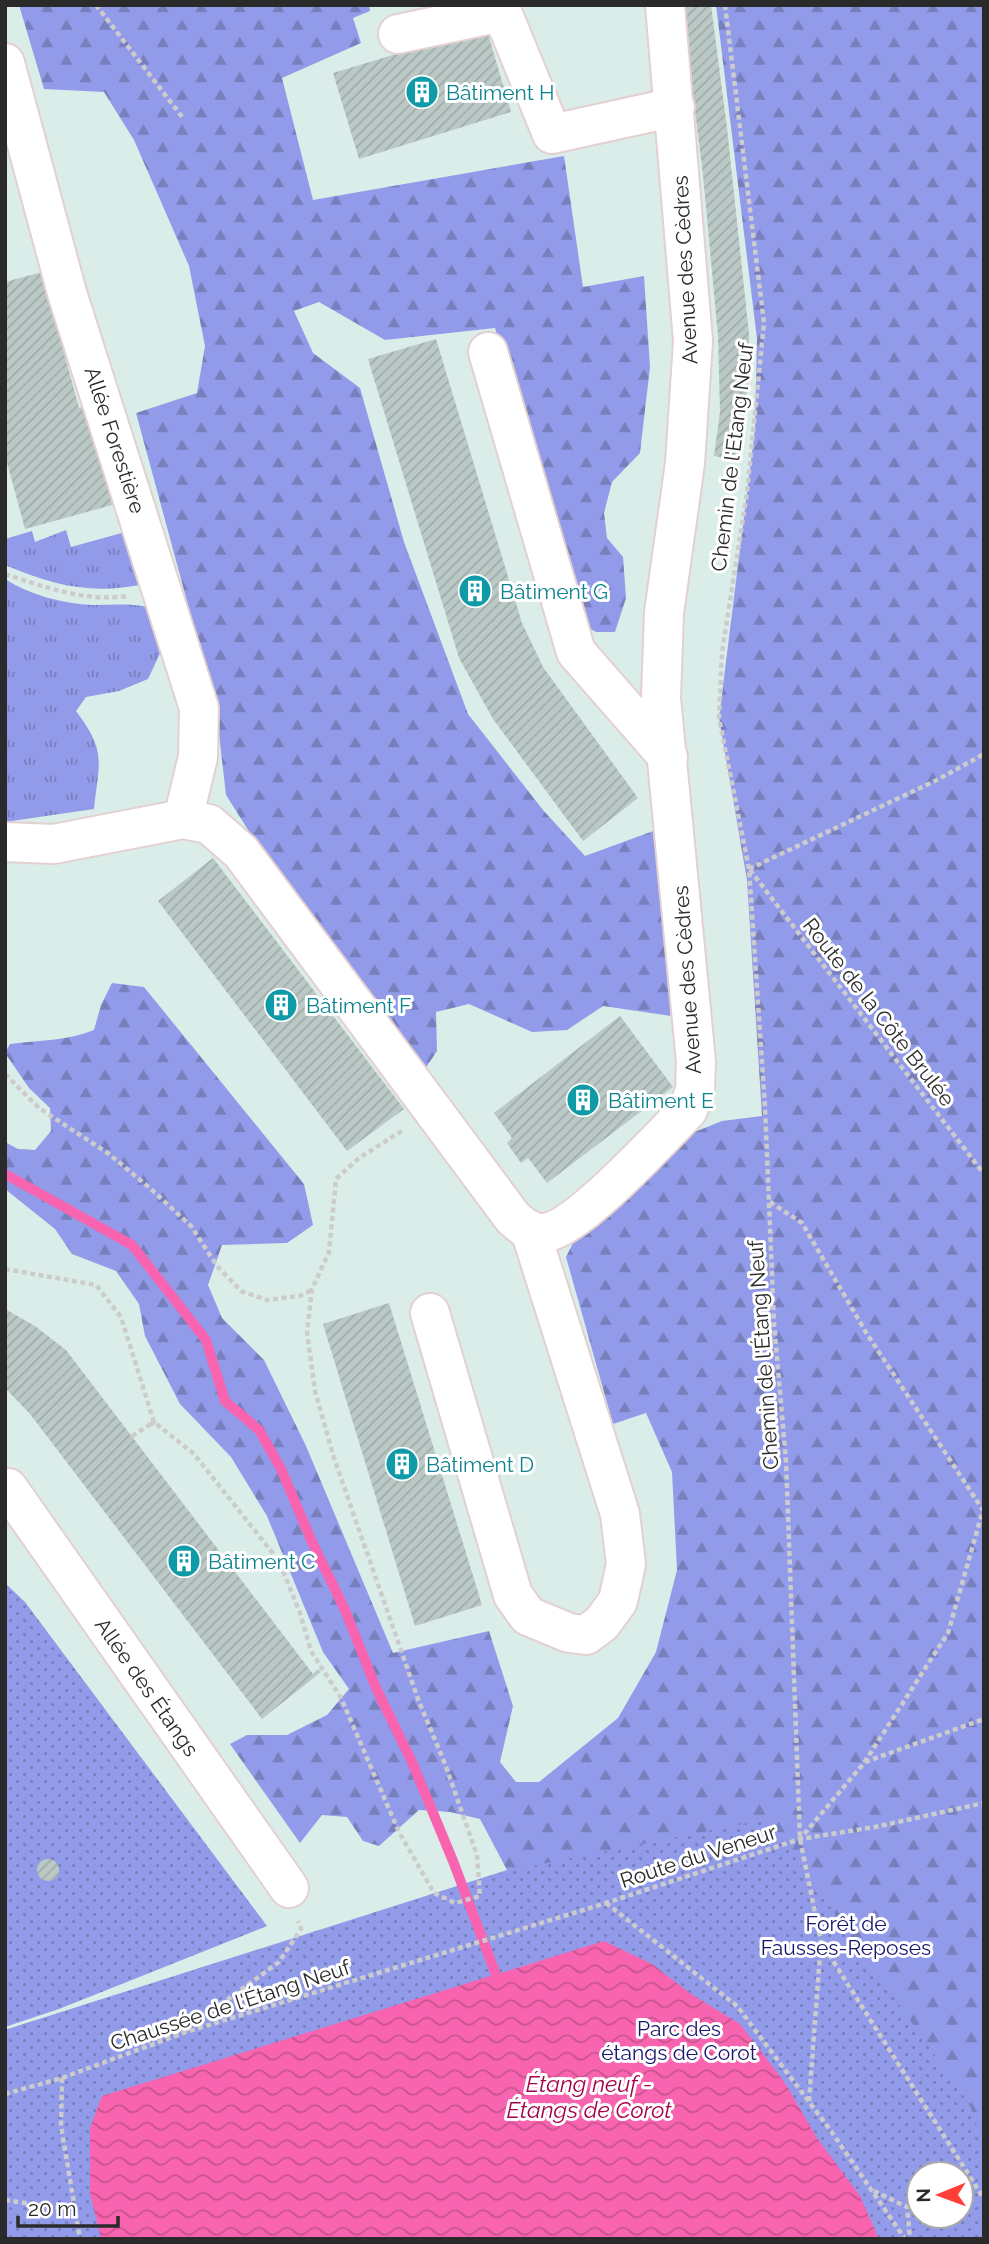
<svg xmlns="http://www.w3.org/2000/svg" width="989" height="2244" font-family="Raleway,sans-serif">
	<defs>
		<pattern id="grass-tufts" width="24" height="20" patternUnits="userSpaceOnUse" patternTransform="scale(1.75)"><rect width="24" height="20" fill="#929be9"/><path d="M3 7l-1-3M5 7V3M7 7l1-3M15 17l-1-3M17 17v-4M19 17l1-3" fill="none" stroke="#777fbd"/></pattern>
		<pattern id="forest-firs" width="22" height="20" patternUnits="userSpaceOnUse" patternTransform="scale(1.75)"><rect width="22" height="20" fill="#929be9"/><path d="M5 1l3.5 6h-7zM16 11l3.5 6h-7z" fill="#777fbd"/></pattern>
		<pattern id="park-dots" width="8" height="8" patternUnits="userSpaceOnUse" patternTransform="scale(1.75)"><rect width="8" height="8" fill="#929be9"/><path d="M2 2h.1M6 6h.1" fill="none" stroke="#777fbd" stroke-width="1.8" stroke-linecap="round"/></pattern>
		<pattern id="water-waves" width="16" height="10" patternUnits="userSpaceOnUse" patternTransform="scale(1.75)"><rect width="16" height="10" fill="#f864af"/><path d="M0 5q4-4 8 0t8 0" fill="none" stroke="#c9538f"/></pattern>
		<pattern id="building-hatch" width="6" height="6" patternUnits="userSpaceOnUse" patternTransform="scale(1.75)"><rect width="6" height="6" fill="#bac8c6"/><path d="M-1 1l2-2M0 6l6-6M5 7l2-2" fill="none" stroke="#a0acaa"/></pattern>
	</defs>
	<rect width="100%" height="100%" fill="#daede9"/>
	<!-- grass -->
	<g fill="url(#grass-tufts)">
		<path d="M66,530L71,547L129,531L145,584C92,595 55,586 5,565V539L32,531L35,542Z"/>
		<path d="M5,579C30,595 64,604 93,605C112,605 130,603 147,607L162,649L148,679L119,691L86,697L76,711C107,752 99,761 94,809L5,822Z"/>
	</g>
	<!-- forest -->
	<g fill="url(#forest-firs)" fill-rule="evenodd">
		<path d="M19,5H369L370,11L353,18L361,43L282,78L313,200L564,156L583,287L644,276L650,367L640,453L612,482L604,513L607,538L623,557L626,598L615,632H596L579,622L495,328L385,340L319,302L294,311L313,353L360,388L404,542L468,714L543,810L585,856L656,830L678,1017L603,1006L567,1030L532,1032L469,1004L436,1012L437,1051L421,1075L293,901L226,795L216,708L136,413L197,393L205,346L189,266L134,140L104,92L44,89Z"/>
		<path d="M716,5H984V2239H5V2030L507,1870L480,1819L450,1812L419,1810L379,1846L363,1841L347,1817L322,1815L300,1843L230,1744L247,1735H287L327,1715L349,1689L323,1652L267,1516L231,1457L180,1404L145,1336L139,1304L116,1271L72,1254L55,1229L5,1189V1142L18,1149L35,1150L51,1131L50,1108L29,1088L5,1053L10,1044C38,1040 68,1041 94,1030L101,1005L112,983L144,987L304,1184L313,1225L287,1243L222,1245L208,1285L222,1318L264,1360L306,1446L393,1653L489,1631L513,1706L500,1762L516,1782H539L618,1718L656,1652L677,1570L672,1472L646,1413L613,1424L566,1257L580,1229L667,1143L722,1121L762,1116L747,880L719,718L755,428L757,339ZM919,2174H961V2216H919Z"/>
	</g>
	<!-- park -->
	<g fill="url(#park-dots)" fill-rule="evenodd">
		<path d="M5,1583L25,1602L267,1926L59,2009L5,2027Z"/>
		<path d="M768,1819L970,2105L984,2148V2239H5V2030L507,1871ZM919,2174H961V2216H919Z"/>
	</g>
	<!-- water -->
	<path fill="url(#water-waves)" d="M604,1941L652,1964L691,1994L740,2024L785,2083L817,2138L860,2196L879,2239H101L90,2193V2128L102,2096Z"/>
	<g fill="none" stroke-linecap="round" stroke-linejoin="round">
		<!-- stream -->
		<path stroke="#f864af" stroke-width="10" d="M5,1174L132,1245L206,1340L225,1401L259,1430L281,1469L312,1542L345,1610L376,1688L412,1762L453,1861L496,1975"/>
	</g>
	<!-- building -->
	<g fill="url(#building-hatch)">
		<path d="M682,5H711L727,128L749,334V372L739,460L714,456L720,412L718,336L703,175Z"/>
		<path d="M486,27L511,112L359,159L333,73Z"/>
		<path d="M42,272L79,408L89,405L116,504L25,529L5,455V282Z"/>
		<path d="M436,339L522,623L543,667L638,798L583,841L493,719L459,658L368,359Z"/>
		<path d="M213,858L404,1109L347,1151L158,901Z"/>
		<path d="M620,1016L673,1087L547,1183L528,1158L521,1163L507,1143L512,1138L494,1113Z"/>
		<path d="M389,1303L482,1605L415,1626L323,1324Z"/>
		<path d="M5,1309L35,1326L66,1350L313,1674L318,1669L321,1672L262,1719L30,1414L5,1388Z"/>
		<circle cx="48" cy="1870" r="11"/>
	</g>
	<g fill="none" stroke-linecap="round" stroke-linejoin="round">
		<defs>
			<g id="minor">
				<path d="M398,34L502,12L552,134L675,107"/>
				<path d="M5,63L67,293L199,708L198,757L183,819"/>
				<path d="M488,352L576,652L668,757"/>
				<path d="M5,842L54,844L183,819L209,824L241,852L513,1218C521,1225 530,1233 541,1233C574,1234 662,1136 688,1110L695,1090L696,1062L661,698L664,613L685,463L693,341L665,5"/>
				<path d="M430,1313L513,1595L528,1616L569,1633L586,1635L602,1623L618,1601L626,1564L620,1514L530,1230"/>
				<path d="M5,1490L8,1488L289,1888"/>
			</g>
		</defs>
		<!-- minor casing -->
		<use href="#minor" stroke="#e4d0cf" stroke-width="42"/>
		<!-- path -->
		<g stroke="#ccc" stroke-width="4.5" stroke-dasharray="5 3.5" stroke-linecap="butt">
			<path d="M96,5L183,118"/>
			<path d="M725,5L764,323L747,493L722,652L719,718L749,869L765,1107L774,1323L786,1461L800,1839L821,1942L984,2199"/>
			<path d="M5,574C45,587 84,602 127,596"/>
			<path d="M749,869L937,780L984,754"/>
			<path d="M750,870L984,1174"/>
			<path d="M5,1074L39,1108L109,1154L151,1189L191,1226L217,1266L241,1291L267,1300L299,1296L312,1290"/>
			<path d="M770,1202L802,1223L867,1334L983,1510L948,1633L864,1763L800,1839"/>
			<path d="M5,1269L96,1285L121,1317L154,1422L194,1454L279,1561L300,1613L311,1651L341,1698L399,1832L434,1893L455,1903L480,1896L477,1855L445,1764L418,1699L334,1458L315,1391L307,1332L312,1289L329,1252L336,1179L359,1158L405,1129"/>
			<path d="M132,1436L154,1422L148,1427"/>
			<path d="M865,1762L984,1719"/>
			<path d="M606,1903L737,2006L831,2131L905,2239"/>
			<path d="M186,2030L279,1962L301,1929L298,1921"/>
			<path d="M62,2078L61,2126L80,2239"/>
			<path d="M5,2094L62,2078L183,2033L606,1903L800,1839L875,1827L984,1803"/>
			<path d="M809,2101L821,1942"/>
			<path d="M874,2191L907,2207L910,2239"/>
			<path d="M5,2200L75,2210"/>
		</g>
		<!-- minor -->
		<use href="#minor" stroke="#fff" stroke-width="38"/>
	</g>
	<!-- icons -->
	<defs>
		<symbol id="building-disc" viewBox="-11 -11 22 22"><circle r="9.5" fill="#0f9aa8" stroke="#fff"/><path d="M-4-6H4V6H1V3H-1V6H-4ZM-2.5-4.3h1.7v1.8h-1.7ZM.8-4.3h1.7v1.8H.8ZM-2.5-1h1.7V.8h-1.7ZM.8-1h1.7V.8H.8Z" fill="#fff"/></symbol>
	</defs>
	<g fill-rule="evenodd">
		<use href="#building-disc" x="403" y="73" width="38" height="38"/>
		<use href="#building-disc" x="456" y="572" width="38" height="38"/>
		<use href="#building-disc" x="262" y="986" width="38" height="38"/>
		<use href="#building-disc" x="564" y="1081" width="38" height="38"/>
		<use href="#building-disc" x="383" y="1445" width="38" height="38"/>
		<use href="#building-disc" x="165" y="1542" width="38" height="38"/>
	</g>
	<g text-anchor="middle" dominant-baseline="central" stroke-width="6" stroke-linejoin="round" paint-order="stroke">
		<!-- culture labels -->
		<g font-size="21" fill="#0d838f" stroke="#fff" text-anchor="start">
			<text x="446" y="92">Bâtiment H</text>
			<text x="500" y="591">Bâtiment G</text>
			<text x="306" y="1005">Bâtiment F</text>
			<text x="608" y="1100">Bâtiment E</text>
			<text x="426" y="1464">Bâtiment D</text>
			<text x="208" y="1561">Bâtiment C</text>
		</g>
		<!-- street labels -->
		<g font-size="21" fill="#2a2a2a" stroke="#fff">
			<text transform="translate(685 270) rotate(-93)">Avenue des Cèdres</text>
			<text transform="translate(115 440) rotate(72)">Allée Forestière</text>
			<text transform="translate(732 457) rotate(-83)">Chemin de l'Etang Neuf</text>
			<text transform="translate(687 980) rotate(-94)">Avenue des Cèdres</text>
			<text transform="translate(879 1012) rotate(52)">Route de la Côte Brulée</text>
			<text transform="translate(763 1355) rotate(-94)">Chemin de l'Étang Neuf</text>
			<text transform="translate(147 1687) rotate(55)">Allée des Étangs</text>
			<text transform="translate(698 1856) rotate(-18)">Route du Veneur</text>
			<text transform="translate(230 2005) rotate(-18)">Chaussée de l'Étang Neuf</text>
		</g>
		<!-- park labels -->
		<g font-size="21" fill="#16146d" stroke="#fff">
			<text x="846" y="1923">Forêt de<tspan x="846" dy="24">Fausses-Reposes</tspan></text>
			<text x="679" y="2028">Parc des<tspan x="679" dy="24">étangs de Corot</tspan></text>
		</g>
		<!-- water labels -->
		<g font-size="23" font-style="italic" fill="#a50247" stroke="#fff">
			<text x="589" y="2083">Étang neuf -<tspan x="589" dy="26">Étangs de Corot</tspan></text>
		</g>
	</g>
	<!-- border -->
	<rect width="989" height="2244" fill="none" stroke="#2a2a2a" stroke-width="14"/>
	<!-- north arrow -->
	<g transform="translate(940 2195) rotate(269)"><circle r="33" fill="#ffffff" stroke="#aaaaaa" stroke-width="2"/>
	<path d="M0-5L12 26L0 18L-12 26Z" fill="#ff3e35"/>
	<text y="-10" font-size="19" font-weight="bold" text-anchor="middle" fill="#2a2a2a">N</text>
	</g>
	<!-- scale -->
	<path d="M18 2216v10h100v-10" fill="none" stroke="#2a2a2a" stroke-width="3.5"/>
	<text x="28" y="2216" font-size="21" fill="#2a2a2a" stroke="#ffffff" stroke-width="5" paint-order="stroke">20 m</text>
</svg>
